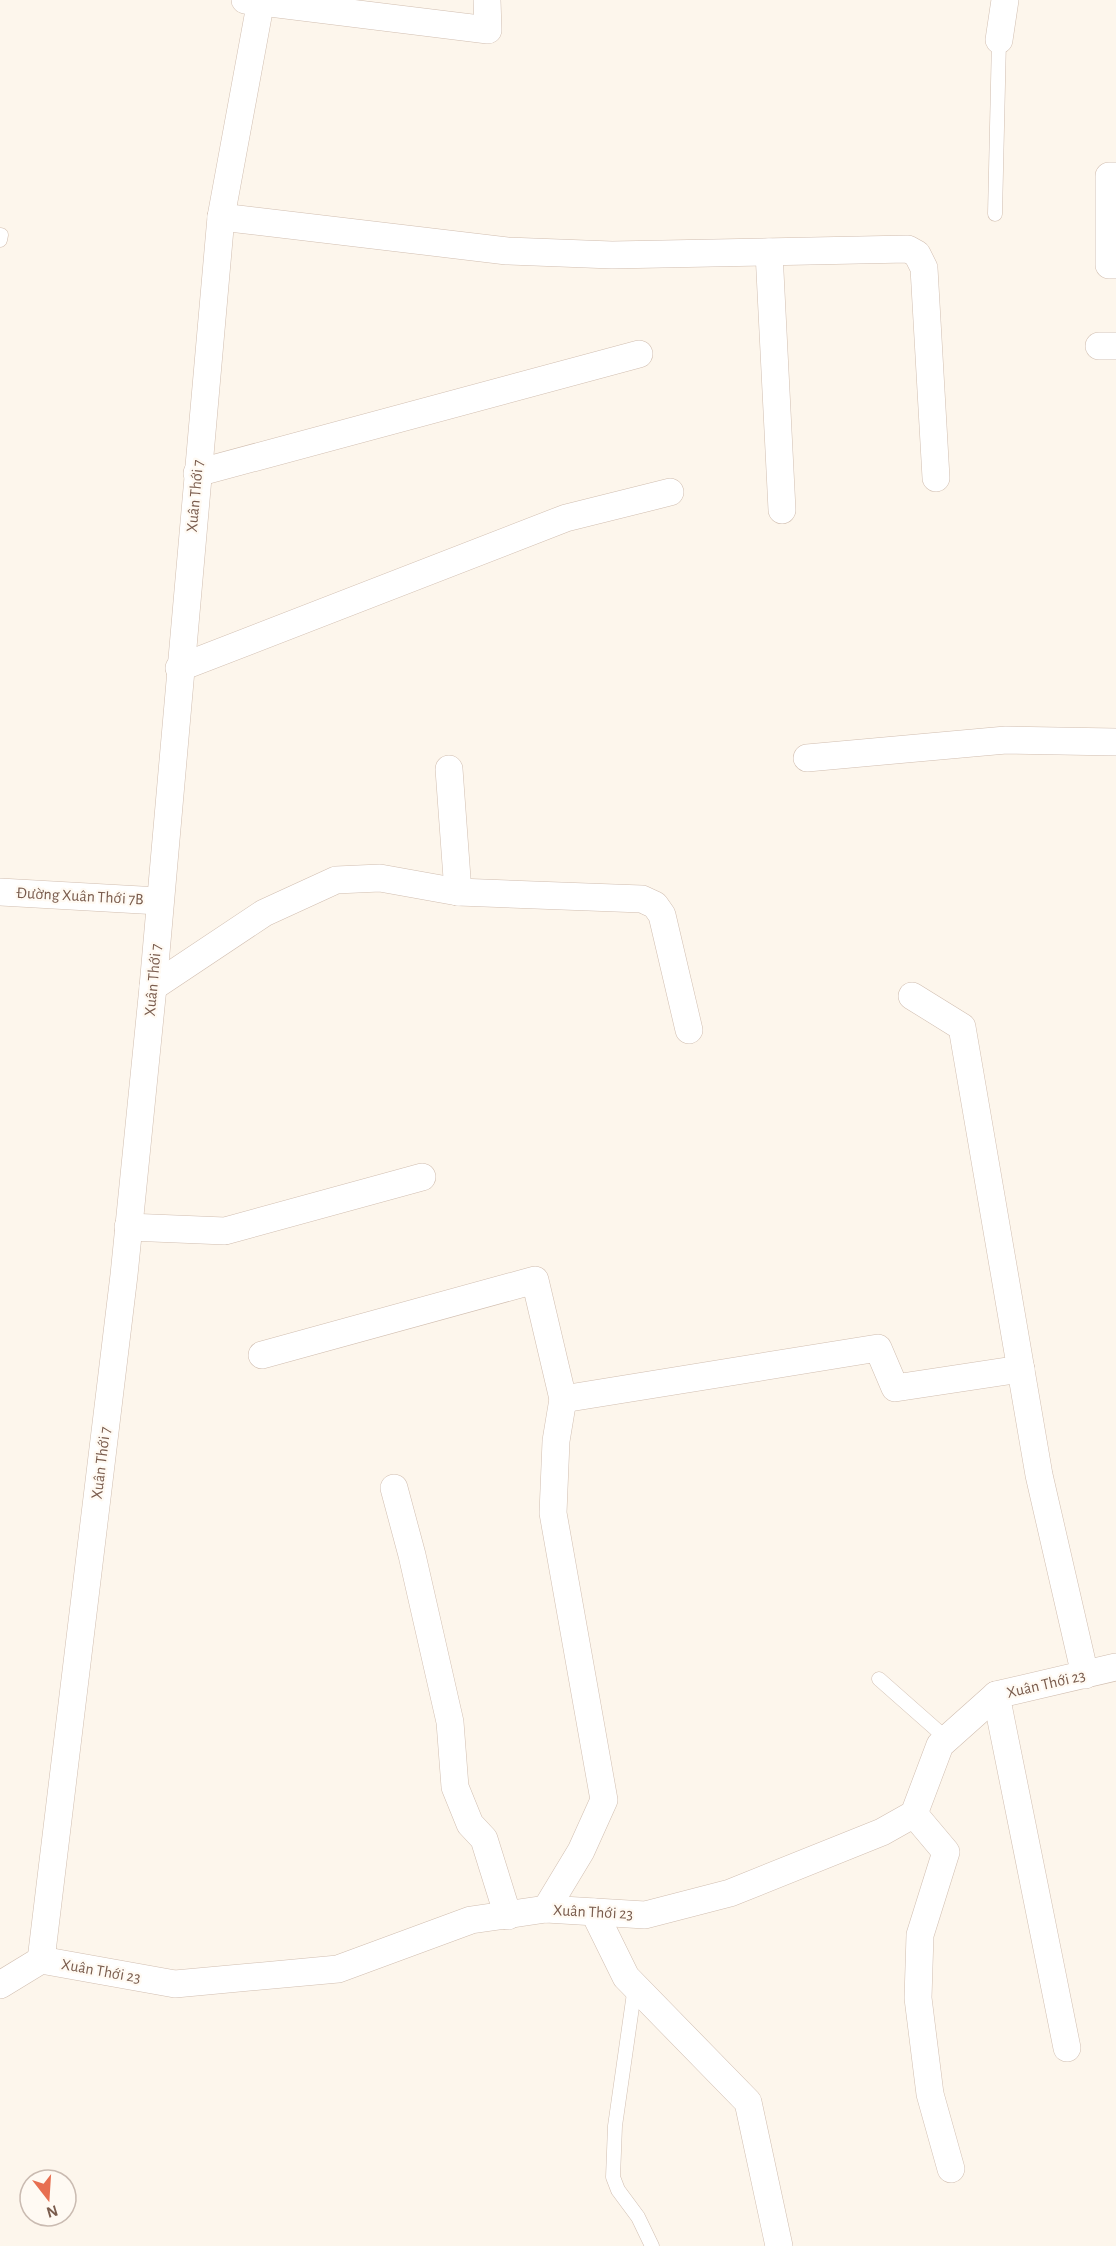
<svg xmlns="http://www.w3.org/2000/svg" width="1116" height="2246" font-family="'Alegreya Sans',sans-serif">
	<rect width="100%" height="100%" fill="#fdf6ec"/>
	<g fill="none" stroke-linecap="round" stroke-linejoin="round">
		<defs>
			<g id="service">
				<path d="M995,214L999,40"/>
				<path d="M0,240L1,235"/>
				<path d="M879,1679L947,1739"/>
				<path d="M635,1986L615,2126L613,2177L618,2190L638,2217L652,2246"/>
			</g>
			<g id="minor">
				<path d="M245,0L488,30L487,0"/>
				<path d="M999,40L1005,0"/>
				<path d="M1116,176H1109V265H1116"/>
				<path d="M221,217L507,251L612,255L908,249L917,254L924,268L936,478"/>
				<path d="M769,252L782,510"/>
				<path d="M1099,346H1116"/>
				<path d="M197,473L639,354"/>
				<path d="M179,668L566,518L670,492"/>
				<path d="M807,758L1006,740L1116,742"/>
				<path d="M449,769L458,892"/>
				<path d="M0,892L159,901"/>
				<path d="M153,987L264,913L336,880L380,878L458,892L642,899L655,905L662,915L689,1030"/>
				<path d="M912,996L962,1027L1039,1475L1085,1675"/>
				<path d="M128,1227L225,1231L422,1177"/>
				<path d="M262,1355L535,1280L563,1399L878,1348L895,1388L1021,1369"/>
				<path d="M394,1488L412,1555L450,1722L455,1787L470,1824L484,1839L508,1916"/>
				<path d="M996,1695L1067,2048"/>
				<path d="M914,1814L946,1852L920,1935L918,1998L930,2094L951,2169"/>
				<path d="M546,1909L581,1851L604,1800L553,1513L556,1441L563,1399"/>
				<path d="M594,1912L626,1977L748,2102L779,2246"/>
				<path d="M41,1960L124,1275L153,987L221,217L261,0"/>
				<path d="M0,1985L41,1960L175,1984L338,1969L471,1920L546,1909L645,1915L730,1893L882,1832L914,1814L940,1745L996,1695L1116,1667"/>
			</g>
		</defs>
		<!-- service casing -->
		<use href="#service" stroke="#d1beb0" stroke-width="15"/>
		<!-- minor casing -->
		<use href="#minor" stroke="#d1beb0" stroke-width="28"/>
		<!-- service -->
		<use href="#service" stroke="#fff" stroke-width="14"/>
		<!-- minor -->
		<use href="#minor" stroke="#fff" stroke-width="27"/>
	</g>
	<g text-anchor="middle" dominant-baseline="central" stroke-width="4.5" stroke-linejoin="round" paint-order="stroke">
		<!-- street labels -->
		<g font-size="16" fill="#7a5c4d" stroke="#fffaf3">
			<text transform="translate(195 496) rotate(-85)">Xuân Thới 7</text>
			<text transform="translate(80 896) rotate(3)">Đường Xuân Thới 7B</text>
			<text transform="translate(153 980) rotate(-85)">Xuân Thới 7</text>
			<text transform="translate(101 1463) rotate(-83)">Xuân Thới 7</text>
			<text transform="translate(1046 1684) rotate(-13)">Xuân Thới 23</text>
			<text transform="translate(593 1912) rotate(3)">Xuân Thới 23</text>
			<text transform="translate(101 1971) rotate(10)">Xuân Thới 23</text>
		</g>
	</g>
	<!-- north arrow -->
	<g transform="translate(48 2198) rotate(163)"><circle r="28" fill="#fffaf3" stroke="#cabbb1" stroke-width="1.5"/>
	<path d="M0-4.5L10 22L0 15L-10 22Z" fill="#e76f51"/>
	<text y="-9" font-size="16" font-weight="bold" text-anchor="middle" fill="#7a5c4d">N</text>
	</g>
</svg>
